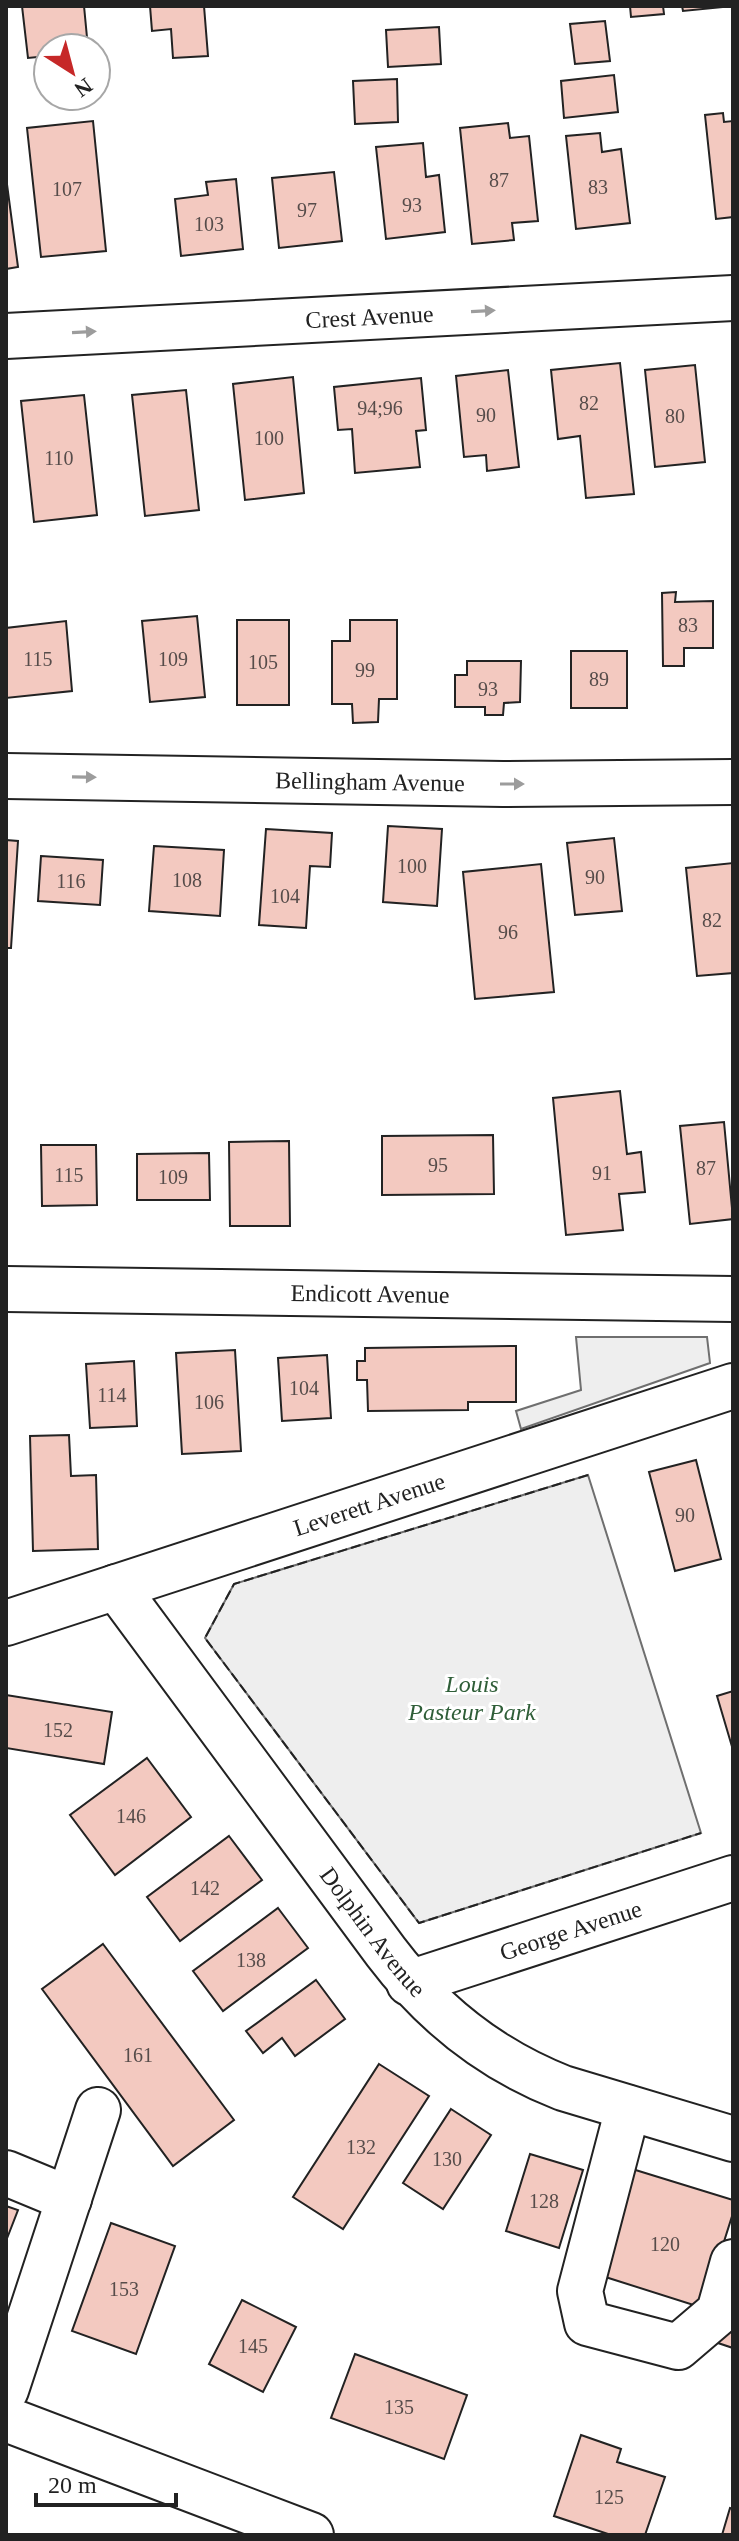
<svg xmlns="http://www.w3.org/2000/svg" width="739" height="2541" font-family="'Times New Roman',serif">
	<rect width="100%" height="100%" fill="#fff"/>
	<!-- green -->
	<g fill="#eee" stroke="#6f6f6f" stroke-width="2">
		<path d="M576,1337H707L710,1363L521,1429L516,1411L581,1390Z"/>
		<path d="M588,1475L701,1833L419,1923L205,1638L234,1584Z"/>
	</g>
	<!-- building -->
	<g fill="#f3c9c0" stroke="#222" stroke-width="2">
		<path d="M22,6H84L88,48H48V56L28,58Z"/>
		<path d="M150,6H204L208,56L173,58L171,29L152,31Z"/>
		<path d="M630,6H663L664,14L631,17Z"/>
		<path d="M682,6H733L683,11Z"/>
		<path d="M605,21L610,61L575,64L570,24Z"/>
		<path d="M439,27L441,64L388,67L386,30Z"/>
		<path d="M614,75L618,112L564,118L561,81Z"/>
		<path d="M397,79L398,122L355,124L353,81Z"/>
		<path d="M723,113L724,122L733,121V217L716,219L705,115Z"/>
		<path d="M93,121L106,251L41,257L27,128Z"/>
		<path d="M508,123L510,138L529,136L538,221L512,223L514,240L472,244L460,128Z"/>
		<path d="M600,133L602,152L621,149L630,223L576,229L566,136Z"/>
		<path d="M423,143L426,177L439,175L445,232L386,239L376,147Z"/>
		<path d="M334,172L342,241L279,248L272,178Z"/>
		<path d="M6,177L18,267L6,269Z"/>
		<path d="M236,179L243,249L181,256L175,199L208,195L206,182Z"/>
		<path d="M620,363L634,494L586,498L580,436L558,439L551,370Z"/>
		<path d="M695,365L705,462L655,467L645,370Z"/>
		<path d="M508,370L519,467L487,471L486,455L464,457L456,376Z"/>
		<path d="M293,377L304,493L245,500L233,384Z"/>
		<path d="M421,378L426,430L416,431L420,467L355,473L352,429L338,430L334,387Z"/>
		<path d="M186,390L199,510L145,516L132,395Z"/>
		<path d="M84,395L97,515L34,522L21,401Z"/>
		<path d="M676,592L675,602L713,601V648H684V666H663L662,593Z"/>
		<path d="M197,616L205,697L150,702L142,621Z"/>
		<rect x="237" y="620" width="52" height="85"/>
		<path d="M350,620H397V699H379L378,722L353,723L352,704H332V641H350Z"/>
		<path d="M66,621L72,691L6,698V628Z"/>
		<rect x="571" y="651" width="56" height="57"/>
		<path d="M467,661H521L520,702L504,703L503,715H485V707H455V675H467Z"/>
		<path d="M388,826L442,829L437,906L383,902Z"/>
		<path d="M266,829L332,833L330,867L310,866L306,928L259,925Z"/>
		<path d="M614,838L622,911L575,915L567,843Z"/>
		<path d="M6,840L18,841L11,948H6Z"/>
		<path d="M154,846L224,850L220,916L149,911Z"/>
		<path d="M41,856L103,860L100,905L38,901Z"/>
		<path d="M733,863V973L697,976L686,868Z"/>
		<path d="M541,864L554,992L475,999L463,872Z"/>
		<path d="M620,1091L627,1154L641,1152L645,1192L619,1194L623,1230L566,1235L553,1098Z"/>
		<path d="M724,1122L733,1219L690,1224L680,1126Z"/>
		<path d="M493,1135L494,1194L382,1195V1136Z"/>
		<path d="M289,1141L290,1226H230L229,1142Z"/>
		<path d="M41,1145H96L97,1205L42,1206Z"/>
		<path d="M209,1153L210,1200H137V1154Z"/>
		<path d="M516,1346V1402H468V1410L368,1411L367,1380H357V1361H365V1348Z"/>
		<path d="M235,1350L241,1451L182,1454L176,1353Z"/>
		<path d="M327,1355L331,1418L282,1421L278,1358Z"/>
		<path d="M134,1361L137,1426L90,1428L86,1364Z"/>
		<path d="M69,1435L71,1476L96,1475L98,1549L33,1551L30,1436Z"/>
		<path d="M696,1460L721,1559L675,1571L649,1472Z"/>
		<path d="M733,1691V1750L717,1696Z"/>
		<path d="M6,1695L112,1712L104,1764L6,1748Z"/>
		<path d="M147,1758L191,1817L115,1875L70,1815Z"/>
		<path d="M229,1836L262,1880L180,1941L147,1897Z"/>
		<path d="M278,1908L308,1948L223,2011L193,1971Z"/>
		<path d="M103,1944L234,2120L173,2166L42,1989Z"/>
		<path d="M316,1980L345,2019L295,2056L282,2038L263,2053L246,2031Z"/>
		<path d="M379,2064L429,2096L343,2229L293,2197Z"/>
		<path d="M451,2109L491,2135L443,2209L403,2183Z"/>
		<path d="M530,2154L583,2170L559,2248L506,2231Z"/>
		<path d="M629,2168L733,2200V2213L703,2308L596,2274Z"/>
		<path d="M6,2206L18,2210L6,2241Z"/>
		<path d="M111,2223L175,2246L136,2354L72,2331Z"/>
		<path d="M733,2288V2348L715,2342Z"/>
		<path d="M242,2300L296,2327L263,2392L209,2364Z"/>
		<path d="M355,2354L467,2395L444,2459L331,2418Z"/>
		<path d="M581,2435L621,2449L617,2462L665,2477L645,2535H611L554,2516Z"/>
		<path d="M730,2508L733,2509V2535H722Z"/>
	</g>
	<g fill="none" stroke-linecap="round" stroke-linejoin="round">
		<defs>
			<g id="minor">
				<path id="s1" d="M6,336L733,298"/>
				<path id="s2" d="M6,776L503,784L733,782"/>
				<path id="s3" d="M6,1289L733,1299"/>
				<path id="s4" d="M116,1587L386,1952C433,2014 491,2060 563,2088L733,2139"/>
				<path id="s5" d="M6,1623L733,1386"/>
				<path id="s6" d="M409,1983L733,1878"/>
				<path d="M628,2108L580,2291L587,2323L678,2347L719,2312L733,2262"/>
				<path d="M6,2173L69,2199"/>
				<path d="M6,2390L98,2110"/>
			</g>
			<path id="major" d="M6,2419L311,2535"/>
		</defs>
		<!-- minor casing -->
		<use href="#minor" stroke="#222" stroke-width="48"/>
		<!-- major casing -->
		<use href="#major" stroke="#222" stroke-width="48"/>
		<!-- minor -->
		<use href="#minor" stroke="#fff" stroke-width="44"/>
		<!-- major -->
		<use href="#major" stroke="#fff" stroke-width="44"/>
		<!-- fence -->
		<path stroke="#222" stroke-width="2" stroke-dasharray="10 4" stroke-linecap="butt" d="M588,1475L234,1584L205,1638L419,1923L701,1833"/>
	</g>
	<!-- one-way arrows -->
	<defs><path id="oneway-solid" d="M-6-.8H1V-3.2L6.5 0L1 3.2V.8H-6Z" transform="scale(2)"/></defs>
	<g fill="#9c9c9c">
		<use href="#oneway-solid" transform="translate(483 311) rotate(-3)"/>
		<use href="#oneway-solid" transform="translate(84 332) rotate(-3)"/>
		<use href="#oneway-solid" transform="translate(84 777) rotate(1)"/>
		<use href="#oneway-solid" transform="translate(512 784)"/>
	</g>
	<g text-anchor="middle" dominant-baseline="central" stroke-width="6" stroke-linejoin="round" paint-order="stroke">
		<!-- number labels -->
		<g font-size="20" fill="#564c4a">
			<text x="499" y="180">87</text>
			<text x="598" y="187">83</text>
			<text x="67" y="189">107</text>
			<text x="412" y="205">93</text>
			<text x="307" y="210">97</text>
			<text x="209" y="224">103</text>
			<text x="589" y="403">82</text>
			<text x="380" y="408">94;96</text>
			<text x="486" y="415">90</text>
			<text x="675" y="416">80</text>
			<text x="269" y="438">100</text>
			<text x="59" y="458">110</text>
			<text x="688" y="625">83</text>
			<text x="38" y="659">115</text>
			<text x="173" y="659">109</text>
			<text x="263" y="662">105</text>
			<text x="365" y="670">99</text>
			<text x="599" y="679">89</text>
			<text x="488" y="689">93</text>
			<text x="412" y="866">100</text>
			<text x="595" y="877">90</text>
			<text x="187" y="880">108</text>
			<text x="71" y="881">116</text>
			<text x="285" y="896">104</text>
			<text x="712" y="920">82</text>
			<text x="508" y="932">96</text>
			<text x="438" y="1165">95</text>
			<text x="706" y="1168">87</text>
			<text x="602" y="1173">91</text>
			<text x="69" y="1175">115</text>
			<text x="173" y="1177">109</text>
			<text x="304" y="1388">104</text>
			<text x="112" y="1395">114</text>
			<text x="209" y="1402">106</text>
			<text x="685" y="1515">90</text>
			<text x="58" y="1730">152</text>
			<text x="131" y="1816">146</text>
			<text x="205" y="1888">142</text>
			<text x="251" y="1960">138</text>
			<text x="138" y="2055">161</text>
			<text x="361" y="2147">132</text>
			<text x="447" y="2159">130</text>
			<text x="544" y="2201">128</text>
			<text x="665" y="2244">120</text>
			<text x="124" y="2289">153</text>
			<text x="253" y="2346">145</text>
			<text x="399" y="2407">135</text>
			<text x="609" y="2497">125</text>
		</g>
		<!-- street labels -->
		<g font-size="24" fill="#222" stroke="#fff">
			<text stroke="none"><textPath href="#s1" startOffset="364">Crest Avenue</textPath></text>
			<text stroke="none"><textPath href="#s2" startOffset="364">Bellingham Avenue</textPath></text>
			<text stroke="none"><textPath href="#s3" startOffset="364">Endicott Avenue</textPath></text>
			<text stroke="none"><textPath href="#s5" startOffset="382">Leverett Avenue</textPath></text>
			<text stroke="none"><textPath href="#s6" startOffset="170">George Avenue</textPath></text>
			<text stroke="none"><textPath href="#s4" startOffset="430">Dolphin Avenue</textPath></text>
		</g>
		<!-- park labels -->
		<g font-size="24" font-style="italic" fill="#2f5e38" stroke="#fff">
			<text x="472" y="1684">Louis<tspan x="472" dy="28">Pasteur Park</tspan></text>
		</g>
	</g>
	<!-- border -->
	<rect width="739" height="2541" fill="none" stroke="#222222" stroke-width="16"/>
	<!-- north arrow -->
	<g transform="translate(72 72) rotate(144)"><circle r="38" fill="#ffffff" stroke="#a7a7a7" stroke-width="2"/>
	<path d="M0-6L14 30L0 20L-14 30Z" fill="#c62828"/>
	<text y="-12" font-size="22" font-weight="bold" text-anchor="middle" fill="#222222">N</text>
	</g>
	<!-- scale -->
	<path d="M36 2493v12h140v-12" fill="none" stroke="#222222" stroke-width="4"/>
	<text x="48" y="2493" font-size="24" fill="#222222" stroke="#ffffff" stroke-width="6" paint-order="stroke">20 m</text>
</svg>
